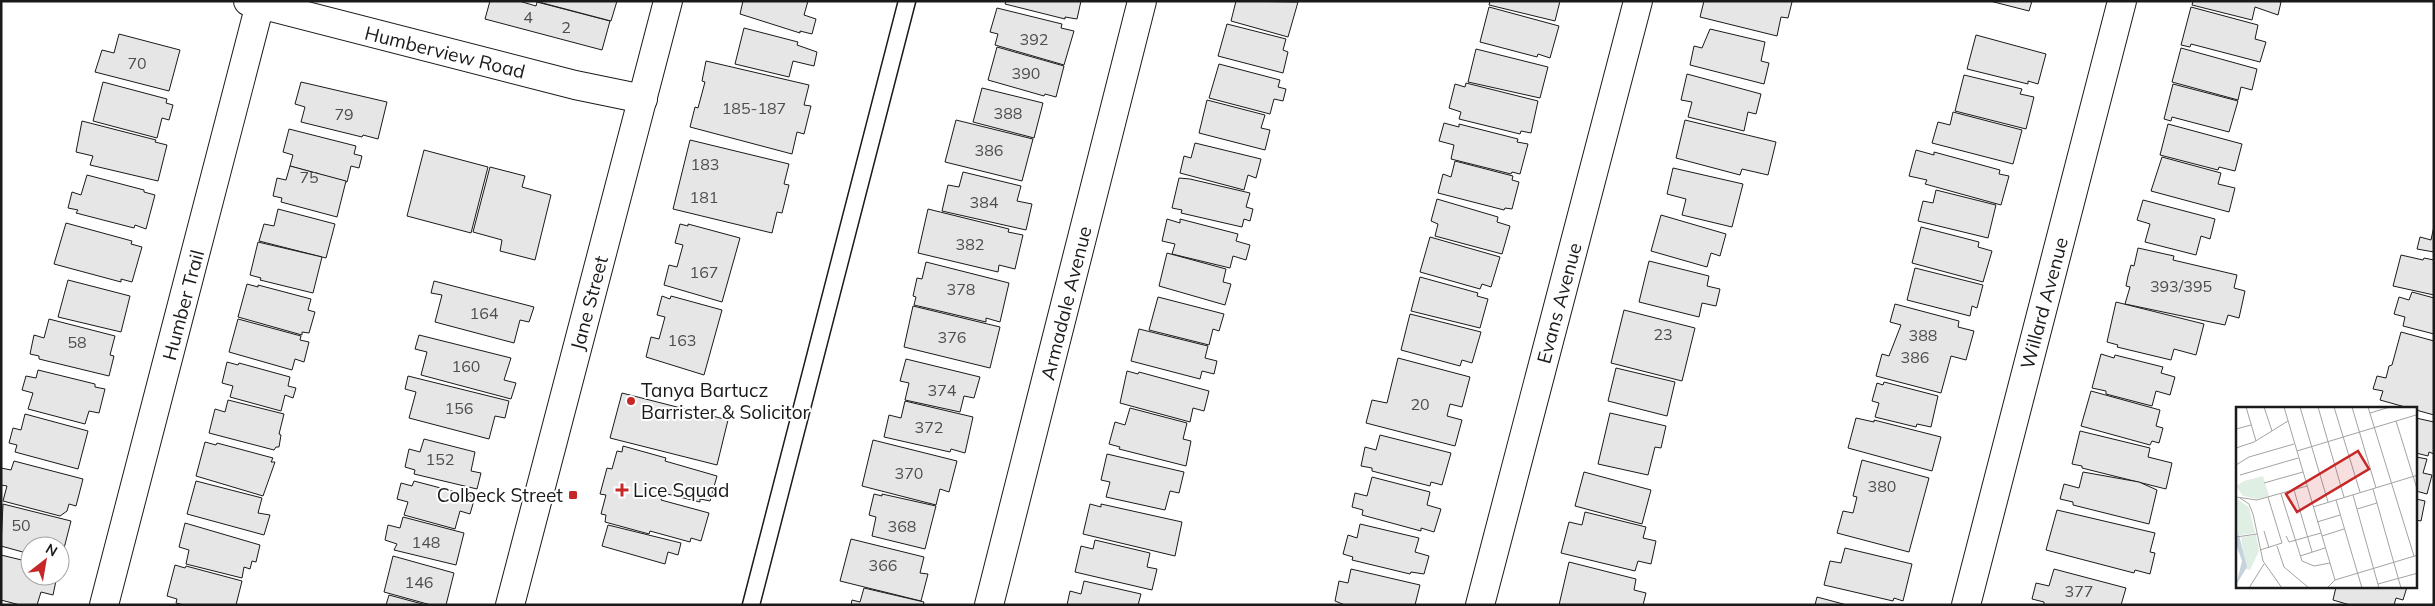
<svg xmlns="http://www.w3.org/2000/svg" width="2435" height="606" font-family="Mulish,sans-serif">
	<rect width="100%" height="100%" fill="#fff"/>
	<!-- building -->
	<g fill="#e6e6e6" stroke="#1a1a1a">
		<path d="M490,1H519L536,6L537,2L610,21L602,50L485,19Z"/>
		<path d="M535,1H617L611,21Z"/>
		<path d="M743,1H808L804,15L816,19L812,34L800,31V33L740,14Z"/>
		<path d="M1006,1H1081L1077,19L1065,17V19L1005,4Z"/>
		<path d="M1236,1L1298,2L1288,37L1231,21Z"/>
		<path d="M1490,1H1560L1555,21L1489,5Z"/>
		<path d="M1704,1H1789L1792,2L1788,18L1781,17L1777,36L1700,17Z"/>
		<path d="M1990,1H2032L2029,11Z"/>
		<path d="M2193,1H2276L2281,2L2278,15L2255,7L2252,20L2192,5Z"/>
		<path d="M1489,7L1559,26L1550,58L1538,54L1537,57L1480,42Z"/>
		<path d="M2191,7L2258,25L2255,39L2266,42L2260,62L2191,44L2190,47L2181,45Z"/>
		<path d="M997,8L1062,24L1061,28L1074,31L1064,65L995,45L998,34L990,32Z"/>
		<path d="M1227,24L1286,39L1283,50L1288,52L1283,73L1218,56Z"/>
		<path d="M744,28L798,42L797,45L817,52L814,66L793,61L789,77L735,64Z"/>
		<path d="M1710,29L1765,42L1761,61L1769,63L1764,84L1690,65L1694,46L1702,48Z"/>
		<path d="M119,34L180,50L169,91L95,72L102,50L114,53Z"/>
		<path d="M1976,35L2046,54L2038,84L2028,81V84L1967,69Z"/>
		<path d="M997,47L1064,66L1056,97L1045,94L1044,96L988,80Z"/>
		<path d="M2181,48L2257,69L2252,90L2241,87L2238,100L2172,82Z"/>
		<path d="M1476,49L1548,67L1540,98L1468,82Z"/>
		<path d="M706,61L809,85L804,105L811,106L804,134L797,132L792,154L690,127L695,107L698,108L705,82L702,81Z"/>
		<path d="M1219,64L1280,80L1278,87L1286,89L1283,101L1274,99L1270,114L1209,98Z"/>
		<path d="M1687,74L1761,94L1756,114L1748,112L1744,131L1688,117L1692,102L1681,100Z"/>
		<path d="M1964,75L2022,89L2020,94L2034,97L2026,129L1955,111Z"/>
		<path d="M103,82L167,99L166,103L173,105L169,120L162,118L157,138L93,121Z"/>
		<path d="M301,82L387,102L378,139L363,135L362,137L301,122L305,107L295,104Z"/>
		<path d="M1466,83L1538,101L1531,133L1521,131L1520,134L1459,119L1461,112L1449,108L1455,84L1465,87Z"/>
		<path d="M2173,84L2238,101L2229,132L2172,117L2171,121L2164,119Z"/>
		<path d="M982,88L1043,103L1034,138L973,122Z"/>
		<path d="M1207,100L1265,115L1261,128L1270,130L1265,150L1199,133Z"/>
		<path d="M1953,112L2022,130L2013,164L1932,143L1938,122L1950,125Z"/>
		<path d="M956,120L1033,139L1022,181L945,162Z"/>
		<path d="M1685,120L1776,142L1768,175L1742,169L1740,175L1676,158Z"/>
		<path d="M82,121L156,140L155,142L167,145L158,181L90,165L93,156L76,152Z"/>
		<path d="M1444,123L1459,127V124L1518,139L1517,142L1528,144L1520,174L1512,172L1511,174L1451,159L1454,145L1439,141Z"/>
		<path d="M2168,124L2242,144L2235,171L2219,167L2218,170L2160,155Z"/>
		<path d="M289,129L356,146L354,154L362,156L359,168L351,166L347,182L290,166L293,155L283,152Z"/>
		<path d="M690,140L789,164L784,184L789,185L782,213L777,212L772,233L673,209Z"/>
		<path d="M1195,143L1261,159L1256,178L1248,175L1244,190L1180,173L1184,156L1191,158Z"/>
		<path d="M424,150L488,167L471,233L407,216Z"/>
		<path d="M1916,150L1934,155V152L2000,170L1999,174L2009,176L2001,205L1925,184L1927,180L1909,176Z"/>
		<path d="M2162,157L2221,173L2218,184L2235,188L2229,212L2151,191Z"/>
		<path d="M1455,161L1513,176L1512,180L1519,182L1512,209L1505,208L1504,210L1438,193L1443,174L1451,177Z"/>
		<path d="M290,166L346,181L337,217L281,202L282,198L273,196L277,178L286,180Z"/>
		<path d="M490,167L525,176L522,187L551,195L535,260L500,251L502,240L473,232Z"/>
		<path d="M1673,168L1743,184L1732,227L1682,215L1686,199L1667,194Z"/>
		<path d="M963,172L1021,186L1017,201L1032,204L1026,230L942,211L948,185L959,187Z"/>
		<path d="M87,175L144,190V192L155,195L146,229L135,225L134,228L76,213L78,210L68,208L72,192L81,195Z"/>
		<path d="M1179,178L1190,179L1250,193L1246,207L1253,209L1250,221L1244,219L1242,227L1181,213L1182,210L1172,208Z"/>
		<path d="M1936,190L1996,205L1988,238L1918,221L1923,201L1933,203Z"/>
		<path d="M1437,199L1498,217L1497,222L1510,226L1502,254L1435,236L1438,224L1431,221Z"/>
		<path d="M2143,200L2215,219L2210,239L2201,236L2196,255L2145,242L2150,224L2137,220Z"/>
		<path d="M278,209L335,224L326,258L259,241L264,224L274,226Z"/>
		<path d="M928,209L1009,229L1008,232L1023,235L1015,269L999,265L998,272L918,253Z"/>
		<path d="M1661,215L1726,234L1720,256L1711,253L1707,267L1651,251Z"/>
		<path d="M1167,219L1180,223V219L1238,234L1236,241L1250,245L1246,260L1233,256L1230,268L1172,254L1175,244L1162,241Z"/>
		<path d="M66,223L132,241L131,244L142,247L132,282L121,279V282L54,264Z"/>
		<path d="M680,224L688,226V224L740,238L722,302L664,285L669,265L677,267L683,245L675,243Z"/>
		<path d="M2434,226V252L2417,249L2420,237L2431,240Z"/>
		<path d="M1921,227L1979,242L1978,247L1992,251L1983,282L1912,263Z"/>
		<path d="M1430,237L1500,257L1491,287L1482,284L1480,289L1420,272Z"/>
		<path d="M258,242L322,257L313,293L260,280L261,278L250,275Z"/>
		<path d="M2138,248L2174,256L2173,260L2237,275L2234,288L2245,291L2239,318L2228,315L2225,325L2125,304L2130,287L2126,286L2128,276L2131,265L2134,266Z"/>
		<path d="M1167,253L1226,269L1223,282L1231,284L1225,305L1159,286Z"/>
		<path d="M2401,255L2423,260L2424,258L2434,260V295L2393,286Z"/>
		<path d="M1649,261L1709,276L1707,286L1720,289L1716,306L1702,303L1699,317L1639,302Z"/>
		<path d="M926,262L1009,283L1000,322L986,318V322L914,305L916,297L913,296L917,278L922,279Z"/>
		<path d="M1915,268L1983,285L1977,308L1972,306L1970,316L1907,300Z"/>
		<path d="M1420,277L1478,293L1477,296L1488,299L1480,328L1411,311Z"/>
		<path d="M68,280L130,296L121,332L58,317Z"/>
		<path d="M434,281L534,307L529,322L520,320L514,343L435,322L442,295L431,293Z"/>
		<path d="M247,284L258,287V285L311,299L308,310L315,312L309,333L302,332V335L238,317Z"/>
		<path d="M2412,292L2434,298V334L2403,326L2405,317L2394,314L2399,297L2409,300Z"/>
		<path d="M662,296L670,299L671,296L722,310L704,375L646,357L651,337L659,339L665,317L657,315Z"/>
		<path d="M1158,297L1224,314L1219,331L1213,329L1209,345L1149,330Z"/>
		<path d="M2116,302L2204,324L2196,355L2174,349L2171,360L2117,347L2118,345L2107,342Z"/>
		<path d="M1895,304L1959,321L1958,327L1974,331L1966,360L1951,356L1941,393L1876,376L1882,354L1889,356L1901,325L1890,322Z"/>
		<path d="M913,306L1000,327L990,368L904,347Z"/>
		<path d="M1624,310L1695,328L1682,381L1611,363Z"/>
		<path d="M1410,314L1481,332L1472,363L1462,360L1460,366L1401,350Z"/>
		<path d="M49,319L115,336L110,355L114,356L109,376L39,359V356L30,354L34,335L44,338Z"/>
		<path d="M238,319L301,336L300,340L309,342L304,362L295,359L292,370L229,352Z"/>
		<path d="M1139,329L1208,346L1205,358L1217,361L1214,374L1202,371L1200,379L1131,361Z"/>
		<path d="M2401,332L2434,341V415L2380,400L2383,391L2373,389L2377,376L2386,378L2389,366L2392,365Z"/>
		<path d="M419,335L511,358L504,380L516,383L511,399L421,375L427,352L415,349Z"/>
		<path d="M2101,354L2114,358L2115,355L2163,367L2161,373L2175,377L2170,395L2156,391L2152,406L2106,394V391L2092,388Z"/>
		<path d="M1398,358L1470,377L1462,407L1450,404L1447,416L1462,420L1455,446L1366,423L1372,400L1387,403Z"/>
		<path d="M906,359L980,377L974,398L964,396L960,412L905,400L909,383L900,381Z"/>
		<path d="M227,362L238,365L239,363L290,377L288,386L296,388L293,398L285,395L281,411L230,397L233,386L222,383Z"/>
		<path d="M1616,368L1675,382L1667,416L1608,401Z"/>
		<path d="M38,370L95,384V387L105,389L99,413L89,411L85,424L28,409L33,393L22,390L26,376L36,378Z"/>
		<path d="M1127,371L1138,374L1139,372L1209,391L1204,411L1193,408L1190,422L1120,403Z"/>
		<path d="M408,376L509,401L505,418L495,416L489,439L409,418L416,392L405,389Z"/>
		<path d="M1884,382L1938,396L1931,427L1917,424L1916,427L1875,417L1879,403L1872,401L1877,383L1883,385Z"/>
		<path d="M2091,391L2160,410L2156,426L2163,428L2159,443L2152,441L2150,445L2081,426Z"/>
		<path d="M622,393L728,420L717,465L610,438Z"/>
		<path d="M228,400L284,414L279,434L281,435L279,447H276L274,450L209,433L215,409L225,412Z"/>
		<path d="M905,401L973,417L965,453L951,449L950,452L884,437L889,415L901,418Z"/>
		<path d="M1130,408L1187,423L1183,439L1191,441L1186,466L1119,449L1120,447L1109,444L1115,422L1125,425Z"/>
		<path d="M1610,413L1666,426L1661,448L1655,447L1648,475L1598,464Z"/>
		<path d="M25,414L88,431L78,469L15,452L17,445L9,443L13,428L21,430Z"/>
		<path d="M1856,418L1874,422V420L1941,437L1932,471L1848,448Z"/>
		<path d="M2416,418L2434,422V454L2429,452L2428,456L2416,453Z"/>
		<path d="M2080,431L2150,448L2148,457L2172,463L2166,489L2082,468V466L2072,464Z"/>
		<path d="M1380,435L1451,453L1442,485L1431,482L1430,486L1372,471V468L1361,466L1365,447L1376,450Z"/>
		<path d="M424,439L475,452L471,471L481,473L477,489L414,474L415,470L405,467L409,449L420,452Z"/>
		<path d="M873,440L957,461L949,492L940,489L936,505L862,486Z"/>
		<path d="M205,442L216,445L217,443L273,458L271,462H275L263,496L196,476Z"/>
		<path d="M623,446L666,458L665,461L717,476L710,501L700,499V502L663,493L661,500L709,513L701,541L691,538L690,542L650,531L649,534L605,522L606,515L601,514L606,495L600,494L607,468L612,469L617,451L622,452Z"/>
		<path d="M1107,454L1184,472L1179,493L1170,491L1165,510L1106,497L1110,482L1101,480Z"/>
		<path d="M2416,457L2427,459L2423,473L2432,475L2427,494L2416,491Z"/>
		<path d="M1862,460L1929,478L1909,552L1837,533L1843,511L1853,513L1857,497L1853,496Z"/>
		<path d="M14,461L83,479L76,506L69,504L67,511L60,516L3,501L7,486L1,485V468L11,470Z"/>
		<path d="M1584,472L1651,490L1642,524L1575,506Z"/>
		<path d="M2083,472L2139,482L2157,490L2149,524L2073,505V502L2060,499L2064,484L2079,488Z"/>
		<path d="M1372,477L1430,492L1427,505L1441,509L1434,532L1421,528V531L1362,515L1363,510L1352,507L1355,493L1367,496Z"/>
		<path d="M196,481L262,498L258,513L270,515L264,535L187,514Z"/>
		<path d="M414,481L475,497L470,514L460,511L455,529L404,515L408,502L397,499L401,483L412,486Z"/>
		<path d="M874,494L882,496V494L936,506L925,549L872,536L876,517L869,515Z"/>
		<path d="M2416,499L2425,501L2421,521L2416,520Z"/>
		<path d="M3,504L71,521L61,560L60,546H30V554L1,546Z"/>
		<path d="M1090,504L1101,507V504L1182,522L1175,556L1083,534Z"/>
		<path d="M2057,510L2155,533L2150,552L2155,553L2150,574L2135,570L2134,573L2046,550Z"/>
		<path d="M1585,512L1646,527L1643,538L1656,541L1651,564L1638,561L1635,571L1561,553L1569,522L1582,525Z"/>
		<path d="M403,517L464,533L456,565L394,550L397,544L385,540L388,525L400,528Z"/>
		<path d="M185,523L260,545L256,562L252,561L250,569L244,567L242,578L186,564L189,550L179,547Z"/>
		<path d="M1360,524L1419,538L1415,552L1429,556L1424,574L1411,572L1410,574L1352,560L1353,557L1343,554L1348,535L1357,538Z"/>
		<path d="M608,525L681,543L678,555L668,552L665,564L602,546Z"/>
		<path d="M851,539L924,557L920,573L928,574L921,601L840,581Z"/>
		<path d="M1095,540L1150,553L1147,567L1157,569L1152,590L1075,572L1081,546L1093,549Z"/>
		<path d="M1845,548L1912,564L1903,601L1894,598L1893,601L1824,585L1830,561L1841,563Z"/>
		<path d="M1,555L30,562V576H57L53,595L41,592L37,605H20L1,600Z"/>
		<path d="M393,556L454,573L446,605H431L384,592Z"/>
		<path d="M1569,562L1636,579L1634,590L1646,593L1643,605H1559Z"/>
		<path d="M175,565L185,568L186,566L242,581L236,605H184L176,603L177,599L167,596Z"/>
		<path d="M1351,569L1420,585L1415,605H1345L1335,601L1339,581L1348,583Z"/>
		<path d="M2054,569L2126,588L2121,605H2044V602L2032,599L2036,583L2049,586Z"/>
		<path d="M1084,581L1141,594L1138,605H1067L1070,591L1081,594Z"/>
		<path d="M2336,587H2407L2403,600L2396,598L2394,605H2350L2333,600Z"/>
		<path d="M864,588L924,602L923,605H851L852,600L860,602Z"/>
		<path d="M389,595L426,605H386Z"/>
		<path d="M1817,597L1847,605H1815Z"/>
	</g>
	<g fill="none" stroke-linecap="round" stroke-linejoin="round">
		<defs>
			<path id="service" d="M751,605L907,1"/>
			<g id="minor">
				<path d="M248,1L575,85L643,99"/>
				<path d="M104,605L260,4"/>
				<path d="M989,605L1142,1"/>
				<path d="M1480,605L1638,1"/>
				<path d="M1966,605L2122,1"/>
			</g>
			<path id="secondary" d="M510,605L668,1"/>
		</defs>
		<!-- service casing -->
		<use href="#service" stroke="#1a1a1a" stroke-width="19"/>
		<!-- minor casing -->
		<use href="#minor" stroke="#1a1a1a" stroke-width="30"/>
		<!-- secondary casing -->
		<use href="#secondary" stroke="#1a1a1a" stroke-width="30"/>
		<!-- service -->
		<use href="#service" stroke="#fff" stroke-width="16"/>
		<!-- minor -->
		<use href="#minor" stroke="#fff" stroke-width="28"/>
		<!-- secondary -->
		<use href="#secondary" stroke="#fff" stroke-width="28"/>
	</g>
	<!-- markers -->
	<g fill="#c62828" stroke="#fff" stroke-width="2">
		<circle cx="631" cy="401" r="5"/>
		<path d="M619.5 482.5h5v5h5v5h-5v5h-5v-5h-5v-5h5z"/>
		<rect x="568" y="490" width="10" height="10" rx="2.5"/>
	</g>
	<g text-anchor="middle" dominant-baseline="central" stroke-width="4" stroke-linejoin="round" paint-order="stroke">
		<!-- number labels -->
		<g font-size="16" fill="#4d4d4d">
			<text x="528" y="17">4</text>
			<text x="566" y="27">2</text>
			<text x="1034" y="39">392</text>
			<text x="137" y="63">70</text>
			<text x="1026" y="73">390</text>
			<text x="754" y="108">185-187</text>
			<text x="1008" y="113">388</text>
			<text x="344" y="114">79</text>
			<text x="989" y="150">386</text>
			<text x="705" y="164">183</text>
			<text x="309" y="177">75</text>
			<text x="704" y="197">181</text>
			<text x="984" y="202">384</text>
			<text x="970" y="244">382</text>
			<text x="704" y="272">167</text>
			<text x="2181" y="286">393/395</text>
			<text x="961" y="289">378</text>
			<text x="484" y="313">164</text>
			<text x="1663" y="334">23</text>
			<text x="1923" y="335">388</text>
			<text x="952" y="337">376</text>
			<text x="682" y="340">163</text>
			<text x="77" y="342">58</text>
			<text x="1915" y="357">386</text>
			<text x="466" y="366">160</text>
			<text x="942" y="390">374</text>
			<text x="1420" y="404">20</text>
			<text x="459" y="408">156</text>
			<text x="929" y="427">372</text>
			<text x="440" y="459">152</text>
			<text x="909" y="473">370</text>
			<text x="1882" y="486">380</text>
			<text x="21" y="525">50</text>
			<text x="902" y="526">368</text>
			<text x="426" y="542">148</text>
			<text x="883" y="565">366</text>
			<text x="419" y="582">146</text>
			<text x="2079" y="591">377</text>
		</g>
		<!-- street labels -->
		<g font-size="19" fill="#1a1a1a" stroke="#fff">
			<text transform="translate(445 52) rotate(14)">Humberview Road</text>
			<text transform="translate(589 303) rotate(-75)">Jane Street</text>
			<text transform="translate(1066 303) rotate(-76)">Armadale Avenue</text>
			<text transform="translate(1559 303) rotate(-75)">Evans Avenue</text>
			<text transform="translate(2044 303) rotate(-75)">Willard Avenue</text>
			<text transform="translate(183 305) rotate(-75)">Humber Trail</text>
		</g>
		<!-- poi labels -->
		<g font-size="19" fill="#1a1a1a" stroke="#fff" text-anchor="start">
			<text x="641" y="390">Tanya Bartucz<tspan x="641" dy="22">Barrister &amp; Solicitor</tspan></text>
			<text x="633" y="490">Lice Squad</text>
			<text x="563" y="495" text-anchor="end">Colbeck Street</text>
		</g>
	</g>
	<!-- overview -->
	<g transform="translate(2236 407)">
		<rect width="181" height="181" fill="#fff"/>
		<path d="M27,69L33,89L22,92L7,89L0,79L8,74ZM0,91L13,100L19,126L4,128L0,125ZM20,128L23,144L14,163L10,162L5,130Z" fill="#e0efe3"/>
		<path d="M2,124L11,160L0,178L6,154L0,137Z" fill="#c6d2dc"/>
		<path fill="none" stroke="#a3a3a3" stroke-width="1" d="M10,0L20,34M28,0L36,24M48,0L99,173M64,0L92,95M82,0L108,90M98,0L124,85M116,0L140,81M132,0L178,149M134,6L154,0M160,14L182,85M0,22L15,18M0,41L18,35L52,14M61,44L180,8M0,58L13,50L58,37M4,68L62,51M28,76L67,65M137,82L165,181M58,83L76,145M45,87L66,154L78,159L94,156M117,88L143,181M0,90L21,93L71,79M4,91L13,97L17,107L27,154L46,181M100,93L126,181M77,100L182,68M121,102L141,96M81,115L104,108M28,124L33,141M50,129L53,135L85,126M86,129L108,122M0,130L21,127M41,139L48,160L73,181M24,143L46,136L32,90M64,149L89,141M142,177L182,166M13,181L28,157M91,181L99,173L182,148"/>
		<path fill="#c62828" fill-opacity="0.15" stroke="#c62828" stroke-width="2.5" d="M122,44L133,62L61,105L50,87Z"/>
		<rect width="181" height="181" fill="none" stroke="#1a1a1a" stroke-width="2.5"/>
	</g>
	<!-- border -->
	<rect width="2435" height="606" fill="none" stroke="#1a1a1a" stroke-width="5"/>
	<!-- north arrow -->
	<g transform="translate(45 561) rotate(31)"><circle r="24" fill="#ffffff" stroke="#a3a3a3"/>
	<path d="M0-4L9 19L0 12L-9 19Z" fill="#c62828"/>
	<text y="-8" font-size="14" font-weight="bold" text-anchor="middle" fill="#1a1a1a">N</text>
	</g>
</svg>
